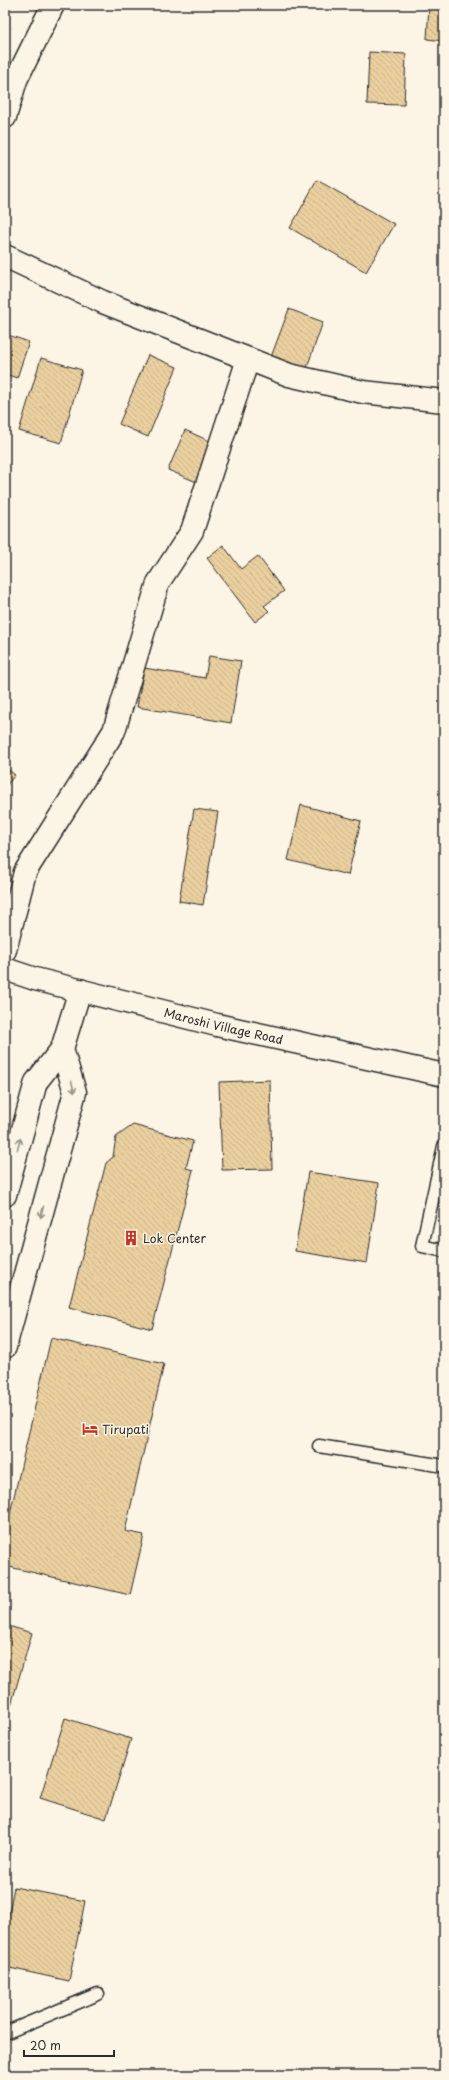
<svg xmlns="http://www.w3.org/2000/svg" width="449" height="2080" font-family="'Playpen Sans',sans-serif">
	<defs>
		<pattern id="building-back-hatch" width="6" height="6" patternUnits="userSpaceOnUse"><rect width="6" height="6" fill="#ebd09f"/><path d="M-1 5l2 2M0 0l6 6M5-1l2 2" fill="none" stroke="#cab389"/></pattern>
	</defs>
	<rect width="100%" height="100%" fill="#fcf5e5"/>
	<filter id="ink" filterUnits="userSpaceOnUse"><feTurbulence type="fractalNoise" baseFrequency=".025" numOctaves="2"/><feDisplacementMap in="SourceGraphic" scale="8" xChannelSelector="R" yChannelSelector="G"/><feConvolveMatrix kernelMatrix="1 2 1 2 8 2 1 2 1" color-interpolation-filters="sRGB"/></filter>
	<g filter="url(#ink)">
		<!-- building -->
		<g fill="url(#building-back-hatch)" stroke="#2b2b2b">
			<path d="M429,5L444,6V41L427,39Z"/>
			<path d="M369,52L406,54L404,105L367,104Z"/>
			<path d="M317,180L394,224L366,272L290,228Z"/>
			<path d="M289,309L323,322L306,370L271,357Z"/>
			<path d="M5,334L29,342L17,378L5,374Z"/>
			<path d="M148,355L177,367L148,437L119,424Z"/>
			<path d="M41,358L82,370L61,443L19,431Z"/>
			<path d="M185,430L216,444L199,483L168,470Z"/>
			<path d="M223,545L241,569L258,556L284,591L264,606L269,611L255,622L207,558Z"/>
			<path d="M209,656L241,661L231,723L137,707L144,668L205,678Z"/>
			<path d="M5,767L15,775L5,787Z"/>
			<path d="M301,805L361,821L348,875L288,860Z"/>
			<path d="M194,809L218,812L203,905L179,901Z"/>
			<path d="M270,1080L272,1169L222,1170L219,1082Z"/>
			<path d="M133,1125L193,1141L186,1168L193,1170L152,1329L69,1307L106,1163L113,1157L116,1137Z"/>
			<path d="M308,1172L379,1183L367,1263L295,1251Z"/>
			<path d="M51,1338L164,1364L125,1531L144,1535L130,1595L5,1566V1535Z"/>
			<path d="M5,1625L32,1633L9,1712L5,1711Z"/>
			<path d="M65,1718L131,1739L106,1819L40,1798Z"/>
			<path d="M14,1887L85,1901L69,1981L5,1967V1934Z"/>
		</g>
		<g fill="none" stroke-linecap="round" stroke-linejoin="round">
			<defs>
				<g id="service">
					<path d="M444,1146L422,1246L444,1251"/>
					<path d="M319,1446L444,1466"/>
					<path d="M5,2033L98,1994"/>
				</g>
				<g id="minor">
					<path d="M5,117L16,80L53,5"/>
					<path d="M5,256L103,302L289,375L363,392L444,401"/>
					<path d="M5,950L25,872L114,731L158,583L192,531L248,359"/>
				</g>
				<g id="tertiary">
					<path d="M5,1195L36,1082L62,1049L80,990"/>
					<path d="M5,1347L75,1092L62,1049"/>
				</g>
				<g id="secondary">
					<path id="s1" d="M5,969L35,979L217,1025L444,1075"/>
				</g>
			</defs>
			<!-- service casing -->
			<use href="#service" stroke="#2b2b2b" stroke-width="15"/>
			<!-- minor casing -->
			<use href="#minor" stroke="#2b2b2b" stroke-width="25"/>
			<!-- tertiary casing -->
			<use href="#tertiary" stroke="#2b2b2b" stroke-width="25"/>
			<!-- secondary casing -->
			<use href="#secondary" stroke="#2b2b2b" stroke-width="25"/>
			<!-- path -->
			<path stroke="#2b2b2b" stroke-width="2.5" stroke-dasharray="4 3" stroke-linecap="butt" d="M5,27L12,28"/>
			<!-- service -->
			<use href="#service" stroke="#fcf5e5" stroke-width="12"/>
			<!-- minor -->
			<use href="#minor" stroke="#fcf5e5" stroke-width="22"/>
			<!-- tertiary -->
			<use href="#tertiary" stroke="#fcf5e5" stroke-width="22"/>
			<!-- secondary -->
			<use href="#secondary" stroke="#fcf5e5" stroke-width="22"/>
		</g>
		<!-- one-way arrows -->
		<defs><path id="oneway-shaft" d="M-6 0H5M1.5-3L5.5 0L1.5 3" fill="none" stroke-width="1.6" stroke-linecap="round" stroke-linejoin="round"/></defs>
		<g stroke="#949088">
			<use href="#oneway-shaft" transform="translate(73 1087) rotate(76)"/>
			<use href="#oneway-shaft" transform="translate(19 1144) rotate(-74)"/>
			<use href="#oneway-shaft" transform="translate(42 1212) rotate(105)"/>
		</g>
	</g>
	<!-- icons -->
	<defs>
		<symbol id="building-bare" viewBox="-9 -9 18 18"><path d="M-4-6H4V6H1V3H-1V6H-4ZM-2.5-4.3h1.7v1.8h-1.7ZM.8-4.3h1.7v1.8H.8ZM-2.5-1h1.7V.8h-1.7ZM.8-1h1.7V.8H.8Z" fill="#c8321e" stroke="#fcf5e5" stroke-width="2.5" paint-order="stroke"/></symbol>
		<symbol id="hotel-bare" viewBox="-9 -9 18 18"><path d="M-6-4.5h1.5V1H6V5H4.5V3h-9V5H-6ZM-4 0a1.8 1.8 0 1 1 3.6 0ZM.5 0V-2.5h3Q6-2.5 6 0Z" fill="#c8321e" stroke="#fcf5e5" stroke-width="2.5" paint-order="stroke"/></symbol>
	</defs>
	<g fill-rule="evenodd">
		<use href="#building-bare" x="120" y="1227" width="22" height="22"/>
		<use href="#hotel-bare" x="79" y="1418" width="22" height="22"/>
	</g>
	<g text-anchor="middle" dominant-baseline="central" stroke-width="3" stroke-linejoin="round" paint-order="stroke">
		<!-- street labels -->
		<g font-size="12" fill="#2b2b2b" stroke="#fcf5e5">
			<text stroke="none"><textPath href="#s1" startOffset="226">Maroshi Village Road</textPath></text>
		</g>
		<!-- poi labels -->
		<g font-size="12" fill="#2b2b2b" stroke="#fcf5e5" text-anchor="start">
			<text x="143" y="1238">Lok Center</text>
			<text x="102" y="1429">Tirupati</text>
		</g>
	</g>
	<!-- margin -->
	<rect width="449" height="2080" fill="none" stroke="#fcf5e5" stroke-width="20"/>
	<rect x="10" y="10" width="429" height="2060" fill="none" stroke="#2b2b2b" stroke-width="1.5" filter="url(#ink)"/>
	<!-- scale -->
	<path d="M24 2050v6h90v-6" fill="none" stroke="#2b2b2b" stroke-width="2"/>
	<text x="30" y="2050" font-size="12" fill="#2b2b2b" stroke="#fcf5e5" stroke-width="3" paint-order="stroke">20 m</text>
</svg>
